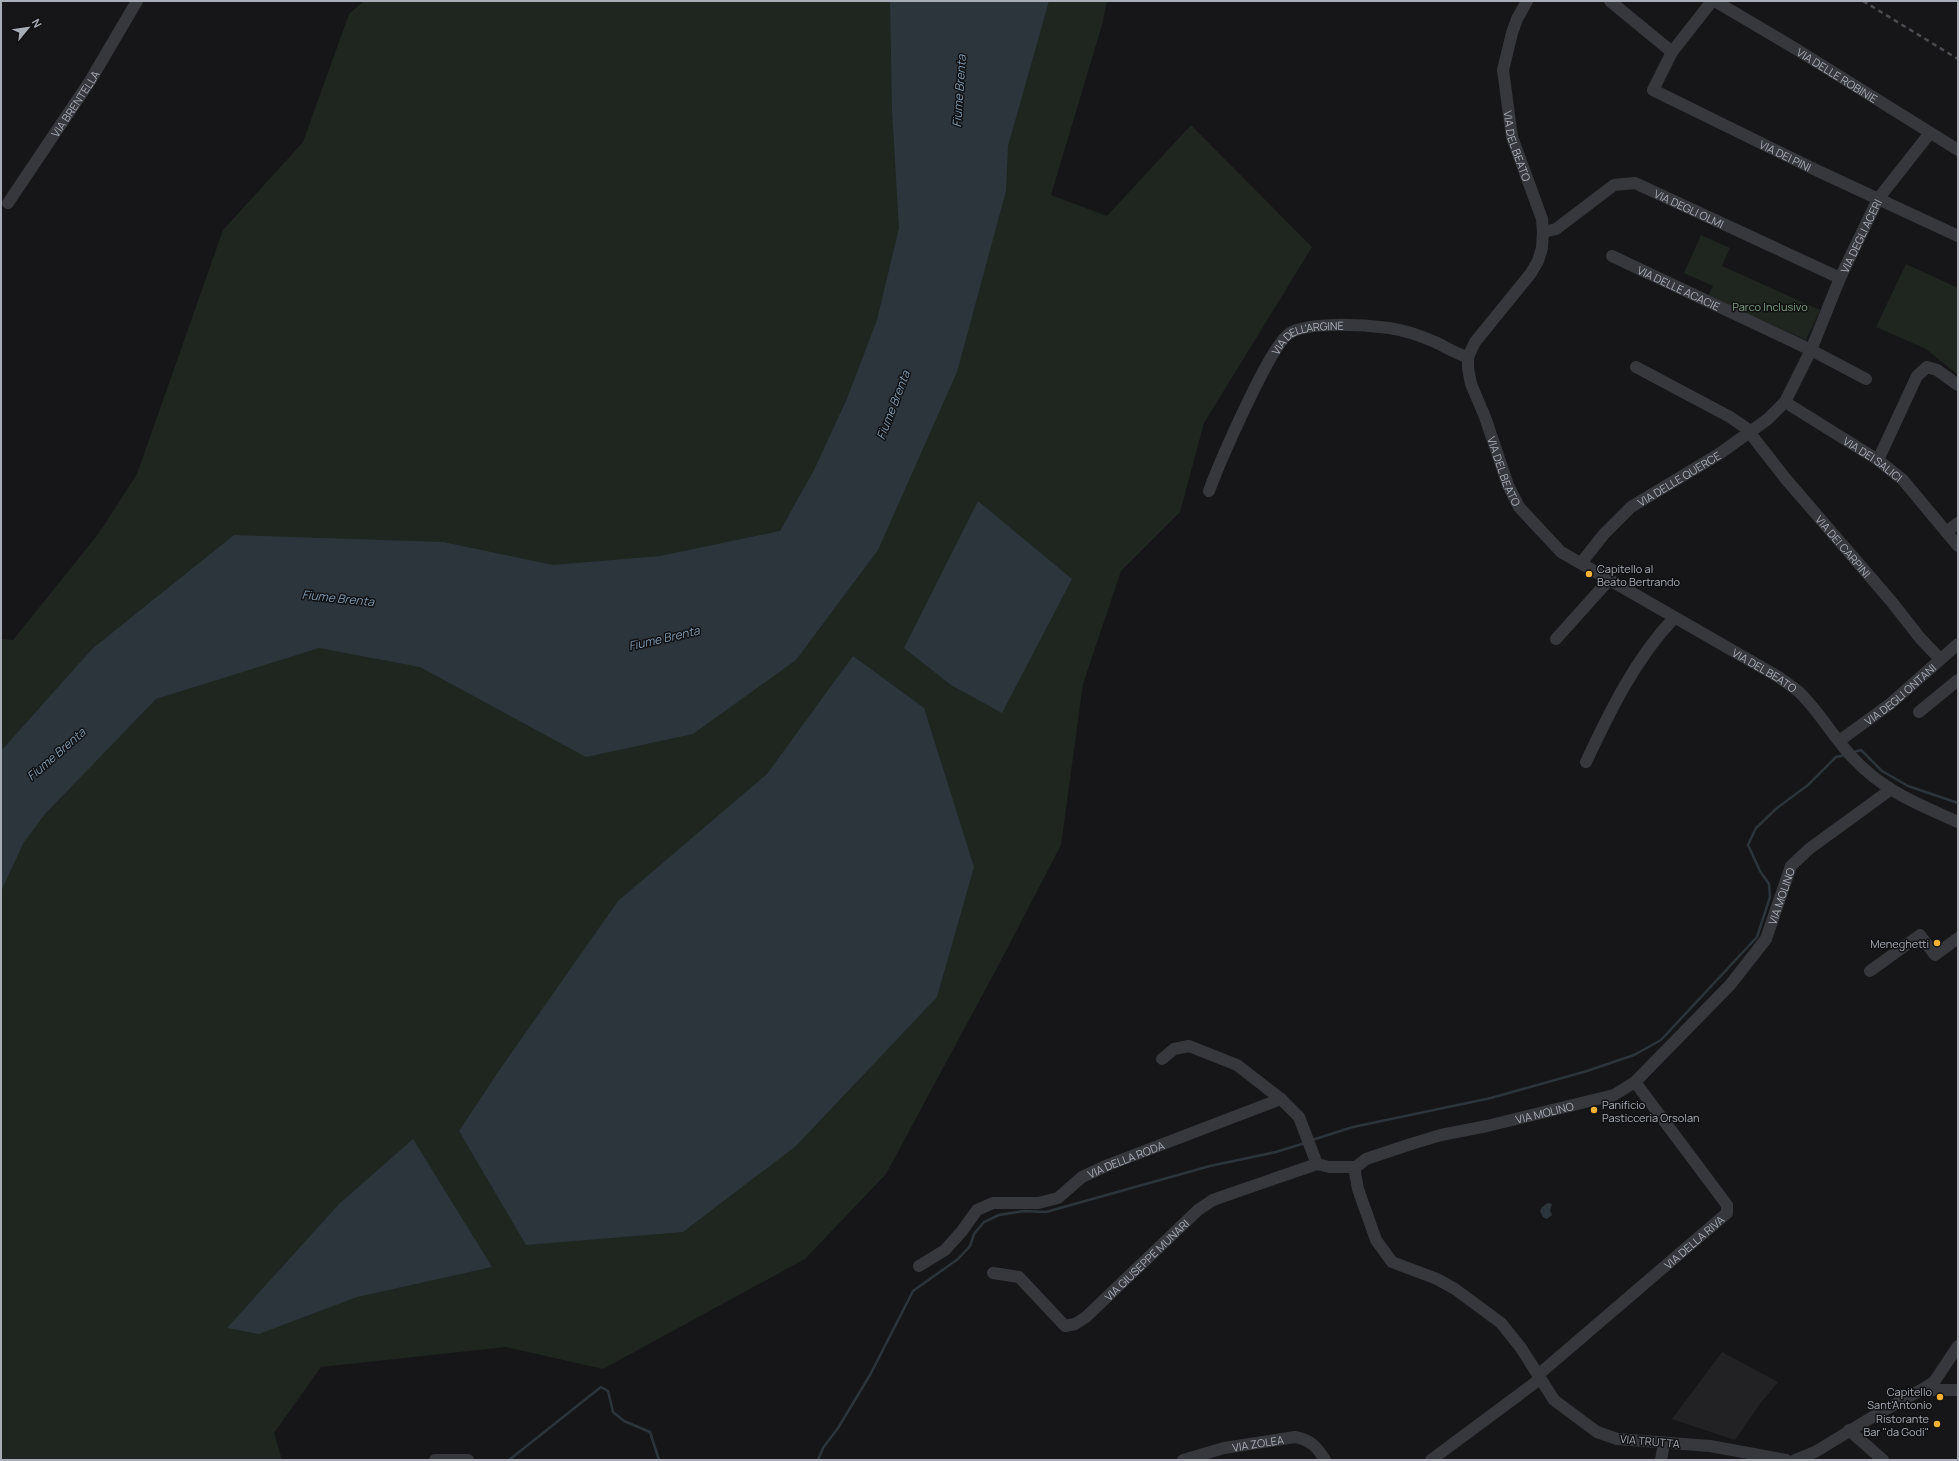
<svg xmlns="http://www.w3.org/2000/svg" width="1959" height="1461" font-family="Manrope,sans-serif">
	<rect width="100%" height="100%" fill="#161618"/>
	<!-- built -->
	<path fill="#222225" d="M1722,1352L1778,1382L1759,1405L1735,1440L1672,1419Z"/>
	<!-- green -->
	<g fill="#1e261f">
		<path d="M364,1H1107L1102,25L1051,195L1107,216L1191,125L1312,247L1204,423L1180,512L1121,571L1083,684L1061,845L997,968L886,1174L805,1259L603,1369L506,1347L321,1367L274,1433L282,1460H1V639L13,640L99,533L137,474L223,230L303,142L349,14Z"/>
		<path d="M1701,235L1730,248L1722,266L1820,310L1806,340L1708,296L1713,286L1684,273Z"/>
		<path d="M1906,264L1958,288V375L1926,349L1876,327Z"/>
	</g>
	<!-- water -->
	<g fill="#2c353c">
		<path d="M890,1H1049L1008,146L1006,191L957,372L878,550L796,660L693,734L586,757L420,667L319,648L156,699L45,814L24,842L1,891V751L92,649L234,535L443,542L553,565L660,556L780,531L814,470L846,401L877,320L899,228L892,110Z"/>
		<path d="M978,501L1072,579L1002,713L951,685L904,648Z"/>
		<path d="M853,656L924,708L974,867L937,997L796,1146L683,1232L526,1245L459,1131L498,1072L618,901L767,774Z"/>
		<path d="M413,1139L492,1267L357,1297L259,1334L227,1328L339,1204Z"/>
		<path d="M1548,1203L1552,1204L1550,1210L1552,1215L1547,1219L1543,1217L1540,1211L1542,1207Z"/>
	</g>
	<g fill="none" stroke-linecap="round" stroke-linejoin="round">
		<!-- stream -->
		<g stroke="#2c353c" stroke-width="2.5">
			<path d="M1854,752L1861,750L1882,771L1908,786L1958,803"/>
			<path d="M1312,1140L1353,1127L1491,1098L1587,1071L1634,1055L1661,1040L1757,937L1770,897L1769,884L1760,871L1748,845L1756,828L1777,808L1808,785L1836,757L1845,755"/>
			<path d="M509,1460L601,1387L608,1391L613,1412L624,1421L650,1432L659,1460"/>
			<path d="M818,1460L823,1448L838,1428L870,1375L913,1291L958,1259L970,1246L974,1234L984,1222L999,1215L1024,1211L1046,1212L1210,1166L1276,1152L1305,1143"/>
		</g>
		<!-- minor -->
		<g stroke="#37383d" stroke-width="12">
			<path id="s1" d="M1527,1L1517,19L1512,33L1503,70L1512,137L1542,219L1543,232L1542,248L1538,261L1531,273L1475,342L1468,357V368L1471,384L1485,417L1508,485L1519,507L1561,552L1777,676C1784,681 1792,686 1799,692C1820,712 1834,739 1855,760C1884,791 1920,805 1958,822"/>
			<path d="M1610,1L1672,52"/>
			<path id="s2" d="M1712,1L1672,52L1653,90L1818,171L1958,236"/>
			<path id="s3" d="M1715,1L1796,49L1958,150"/>
			<path id="s4" d="M8,203L90,81L137,1"/>
			<path id="s5" d="M1543,232L1556,229L1614,185L1635,183L1840,278"/>
			<path id="s6" d="M1612,256L1811,350L1866,379"/>
			<path id="s7" d="M1636,367L1730,417L1746,428L1785,478L1891,601L1920,638L1940,659"/>
			<path id="s8" d="M1785,402L1878,460L1903,480L1958,546"/>
			<path d="M1878,460L1917,376L1927,367L1937,370L1958,385"/>
			<path id="s9" d="M1209,491C1219,464 1271,343 1290,333C1309,321 1366,325 1389,328C1404,330 1421,336 1435,342C1446,347 1456,354 1468,357"/>
			<path d="M1946,532L1958,523"/>
			<path id="s10" d="M1581,563L1604,534L1631,507L1719,454L1768,419L1785,402L1811,350L1840,278L1878,199L1930,133"/>
			<path d="M1556,639L1609,580"/>
			<path d="M1919,712L1958,680"/>
			<path id="s11" d="M1839,741L1890,704L1958,644"/>
			<path d="M1586,762C1610,711 1635,659 1674,618"/>
			<path d="M1870,971L1920,935L1935,955L1958,938"/>
			<path d="M1162,1059L1174,1049L1189,1046L1237,1065L1281,1099"/>
			<path d="M1317,1164L1329,1167H1356"/>
			<path id="s12" d="M919,1266L945,1250L962,1231L977,1210L993,1203H1038L1058,1198L1082,1177L1108,1165L1281,1099L1299,1117L1317,1164"/>
			<path id="s13" d="M993,1273L1019,1277L1065,1326L1075,1324L1086,1317L1198,1210L1213,1200L1227,1195L1317,1164"/>
			<path id="s14" d="M1538,1375L1727,1213V1205L1635,1082"/>
			<path d="M1921,1390H1958"/>
			<path d="M1849,1430L1883,1460"/>
			<path d="M435,1460H468"/>
			<path id="s15" d="M1183,1460L1224,1448L1295,1437C1311,1440 1317,1447 1325,1460"/>
			<path d="M1431,1460L1540,1379"/>
			<path d="M1661,1460L1664,1443"/>
			<path id="s16" d="M1786,1460L1710,1446L1617,1439L1597,1432L1554,1400L1521,1348L1501,1323L1455,1289L1437,1279L1392,1262L1376,1240L1358,1189L1355,1173L1356,1167L1366,1159L1411,1144L1441,1135L1487,1126L1614,1095L1635,1082L1730,985L1766,939L1791,866L1809,849L1890,790"/>
			<path d="M1795,1460L1815,1452L1879,1413L1921,1390L1934,1382L1958,1346"/>
		</g>
		<!-- rail -->
		<path stroke="#4a4c52" stroke-width="2.5" stroke-dasharray="5 4" stroke-linecap="butt" d="M1863,1L1958,59"/>
	</g>
	<!-- markers -->
	<g fill="#f2b134" stroke="#111113" stroke-width="1.5">
		<circle cx="1589" cy="574" r="4"/>
		<circle cx="1937" cy="943" r="4"/>
		<circle cx="1594" cy="1110" r="4"/>
		<circle cx="1940" cy="1397" r="4"/>
		<circle cx="1937" cy="1424" r="4"/>
	</g>
	<g text-anchor="middle" dominant-baseline="central" stroke-width="3" stroke-linejoin="round" paint-order="stroke">
		<!-- street labels -->
		<g font-size="11" fill="#a8adb8" stroke="#111113">
			<text stroke="none"><textPath href="#s3" startOffset="143">VIA DELLE ROBINIE</textPath></text>
			<text stroke="none"><textPath href="#s4" startOffset="120">VIA BRENTELLA</textPath></text>
			<text stroke="none"><textPath href="#s1" startOffset="151">VIA DEL BEATO</textPath></text>
			<text stroke="none"><textPath href="#s2" startOffset="255">VIA DEI PINI</textPath></text>
			<text stroke="none"><textPath href="#s5" startOffset="167">VIA DEGLI OLMI</textPath></text>
			<text stroke="none"><textPath href="#s10" startOffset="445">VIA DEGLI ACERI</textPath></text>
			<text stroke="none"><textPath href="#s6" startOffset="74">VIA DELLE ACACIE</textPath></text>
			<text stroke="none"><textPath href="#s9" startOffset="193">VIA DELL'ARGINE</textPath></text>
			<text stroke="none"><textPath href="#s8" startOffset="105">VIA DEI SALICI</textPath></text>
			<text stroke="none"><textPath href="#s1" startOffset="511">VIA DEL BEATO</textPath></text>
			<text stroke="none"><textPath href="#s10" startOffset="131">VIA DELLE QUERCE</textPath></text>
			<text stroke="none"><textPath href="#s7" startOffset="279">VIA DEI CARPINI</textPath></text>
			<text stroke="none"><textPath href="#s1" startOffset="847">VIA DEL BEATO</textPath></text>
			<text stroke="none"><textPath href="#s11" startOffset="77">VIA DEGLI ONTANI</textPath></text>
			<text stroke="none"><textPath href="#s16" startOffset="1102">VIA MOLINO</textPath></text>
			<text stroke="none"><textPath href="#s16" startOffset="766">VIA MOLINO</textPath></text>
			<text stroke="none"><textPath href="#s12" startOffset="244">VIA DELLA RODA</textPath></text>
			<text stroke="none"><textPath href="#s14" startOffset="205">VIA DELLA RIVA</textPath></text>
			<text stroke="none"><textPath href="#s13" startOffset="200">VIA GIUSEPPE MUNARI</textPath></text>
			<text transform="translate(1650 1441) rotate(5)">VIA TRUTTA</text>
			<text stroke="none"><textPath href="#s15" startOffset="77">VIA ZOLEA</textPath></text>
		</g>
		<!-- park labels -->
		<g font-size="11" fill="#7fa381" stroke="#111113">
			<text x="1770" y="306">Parco Inclusivo</text>
		</g>
		<!-- poi labels -->
		<g font-size="11" fill="#a8adb8" stroke="#111113" text-anchor="end">
			<text x="1597" y="568" text-anchor="start">Capitello al<tspan x="1597" dy="13">Beato Bertrando</tspan></text>
			<text x="1929" y="943">Meneghetti</text>
			<text x="1602" y="1104" text-anchor="start">Panificio<tspan x="1602" dy="13">Pasticceria Orsolan</tspan></text>
			<text x="1932" y="1391">Capitello<tspan x="1932" dy="13">Sant'Antonio</tspan></text>
			<text x="1929" y="1418">Ristorante<tspan x="1929" dy="13">Bar "da Godi"</tspan></text>
		</g>
		<!-- water labels -->
		<g font-size="12" font-style="italic" fill="#7f9bb3" stroke="#111113">
			<text transform="translate(959 91) rotate(-86)">Fiume Brenta</text>
			<text transform="translate(893 405) rotate(-69)">Fiume Brenta</text>
			<text transform="translate(338 598) rotate(6)">Fiume Brenta</text>
			<text transform="translate(664 638) rotate(-13)">Fiume Brenta</text>
			<text transform="translate(56 754) rotate(-41)">Fiume Brenta</text>
		</g>
	</g>
	<!-- border -->
	<rect width="1959" height="1461" fill="none" stroke="#a8adb8" stroke-width="4"/>
	<!-- north arrow -->
	<g transform="translate(28 28) rotate(61)" stroke="#111113" stroke-width="3" paint-order="stroke">
	<path d="M0-3L7 15L0 10L-7 15Z" fill="#a8adb8"/>
	<text y="-6" font-size="11" font-weight="bold" text-anchor="middle" fill="#a8adb8">N</text>
	</g>
</svg>
